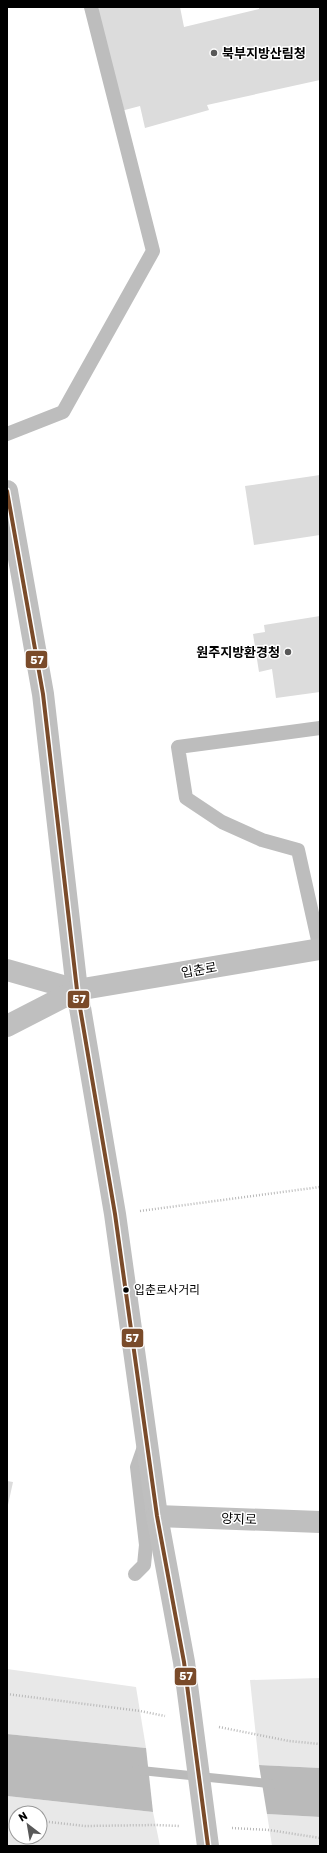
<svg xmlns="http://www.w3.org/2000/svg" width="327" height="1853" font-family="Rubik,'Noto Sans KR',sans-serif">
	<rect width="100%" height="100%" fill="#fff"/>
	<!-- green -->
	<g fill="#e8e8e8" fill-rule="evenodd">
		<path d="M7,1669L136,1687L146,1748L7,1734Z"/>
		<path d="M320,1678V1768L259,1765L250,1680Z"/>
		<path d="M7,1796L153,1812L160,1846H7ZM16,1813H40V1837H16Z"/>
		<path d="M267,1814L320,1817V1846H272Z"/>
	</g>
	<!-- water -->
	<g fill="#bababa">
		<path d="M7,1734L146,1748L153,1812L7,1796Z"/>
		<path d="M259,1765L320,1768V1817L267,1814Z"/>
	</g>
	<g fill="none" stroke-linecap="round" stroke-linejoin="round">
		<!-- stream -->
		<path stroke="#bababa" stroke-width="9" d="M136,1770L273,1784"/>
	</g>
	<!-- building -->
	<g fill="#dcdcdc">
		<path d="M103,7H180L184,27L259,9V7H320V80L207,105L209,110L145,128L140,106L121,111L97,9Z"/>
		<path d="M320,475V535L254,545L245,486Z"/>
		<path d="M320,616V692L276,698L272,669L259,672L253,634L265,632L264,625Z"/>
		<path d="M7,1481L13,1482L8,1505H7Z"/>
	</g>
	<g fill="none" stroke-linecap="round" stroke-linejoin="round">
		<!-- path -->
		<g stroke="#b8b8b8" stroke-width="2.5" stroke-dasharray="1 2" stroke-linecap="butt">
			<path d="M140,1211L320,1187"/>
			<path d="M7,1694L140,1711L165,1716"/>
			<path d="M219,1727L289,1741L320,1744"/>
			<path d="M7,1818L16,1819"/>
			<path d="M40,1821L85,1826L156,1825L179,1826"/>
			<path d="M232,1828L269,1830L320,1838"/>
		</g>
		<!-- lane -->
		<g stroke="#bdbdbd" stroke-width="14">
			<path d="M7,434L63,412L153,251L91,7"/>
			<path d="M320,949L298,850L262,840L222,822L186,798L178,747L320,728"/>
			<path d="M135,1574L144,1565L146,1545L137,1467L144,1447"/>
		</g>
		<!-- secondary -->
		<g stroke="#bfbfbf" stroke-width="22">
			<path d="M7,491L43,694L77,990L115,1214L157,1516L184,1662L208,1846"/>
			<path d="M7,970L77,990"/>
			<path d="M7,1026L77,990L320,949"/>
			<path d="M157,1516L320,1522"/>
		</g>
		<defs>
			<path id="bus-1" d="M7,491L43,694L77,990L115,1214L157,1516L184,1662L208,1846"/>
		</defs>
		<!-- bus-1 casing -->
		<use href="#bus-1" stroke="#fff" stroke-width="7"/>
		<!-- bus-1 -->
		<use href="#bus-1" stroke="#7a4b2a" stroke-width="4"/>
	</g>
	<!-- markers -->
	<g fill="#595959" stroke="#fff" stroke-width="1.5">
		<circle cx="214" cy="53" r="4"/>
		<circle cx="288" cy="652" r="4"/>
	</g>
	<circle fill="#000" stroke="#fff" stroke-width="1.5" cx="126" cy="1290" r="3.5"/>
	<g text-anchor="middle" dominant-baseline="central" stroke-width="3" stroke-linejoin="round" paint-order="stroke">
		<!-- bus labels -->
		<g font-size="12" fill="#000" stroke="#fff" text-anchor="start">
			<text x="134" y="1290">입춘로사거리</text>
		</g>
		<!-- poi labels -->
		<g font-size="13" font-weight="bold" fill="#000" stroke="#fff" text-anchor="start">
			<text x="222" y="53">북부지방산림청</text>
			<text x="280" y="652" text-anchor="end">원주지방환경청</text>
		</g>
		<!-- street labels -->
		<g font-size="13" fill="#000" stroke="#fff">
			<text transform="translate(199 970) rotate(-10)">입춘로</text>
			<text transform="translate(239 1519) rotate(2)">양지로</text>
		</g>
	</g>
	<g stroke="#fff" stroke-width="1.5">
		<rect x="25" y="650" width="23" height="19" rx="4" fill="#7a4b2a"/>
		<rect x="67" y="990" width="23" height="19" rx="4" fill="#7a4b2a"/>
		<rect x="121" y="1328" width="23" height="20" rx="4" fill="#7a4b2a"/>
		<rect x="174" y="1667" width="23" height="19" rx="4" fill="#7a4b2a"/>
	</g>
	<g font-size="11" text-anchor="middle" font-weight="bold" fill="#fff">
		<text x="37" y="664">57</text>
		<text x="79" y="1003">57</text>
		<text x="132" y="1342">57</text>
		<text x="186" y="1680">57</text>
	</g>
	<!-- border -->
	<rect width="327" height="1853" fill="none" stroke="#000000" stroke-width="16"/>
	<!-- north arrow -->
	<g transform="translate(28 1825) rotate(329)"><circle r="19" fill="#ffffff" stroke="#999999"/>
	<path d="M0-3L7 15L0 10L-7 15Z" fill="#595959"/>
	<text y="-6" font-size="11" font-weight="bold" text-anchor="middle" fill="#000000">N</text>
	</g>
</svg>
